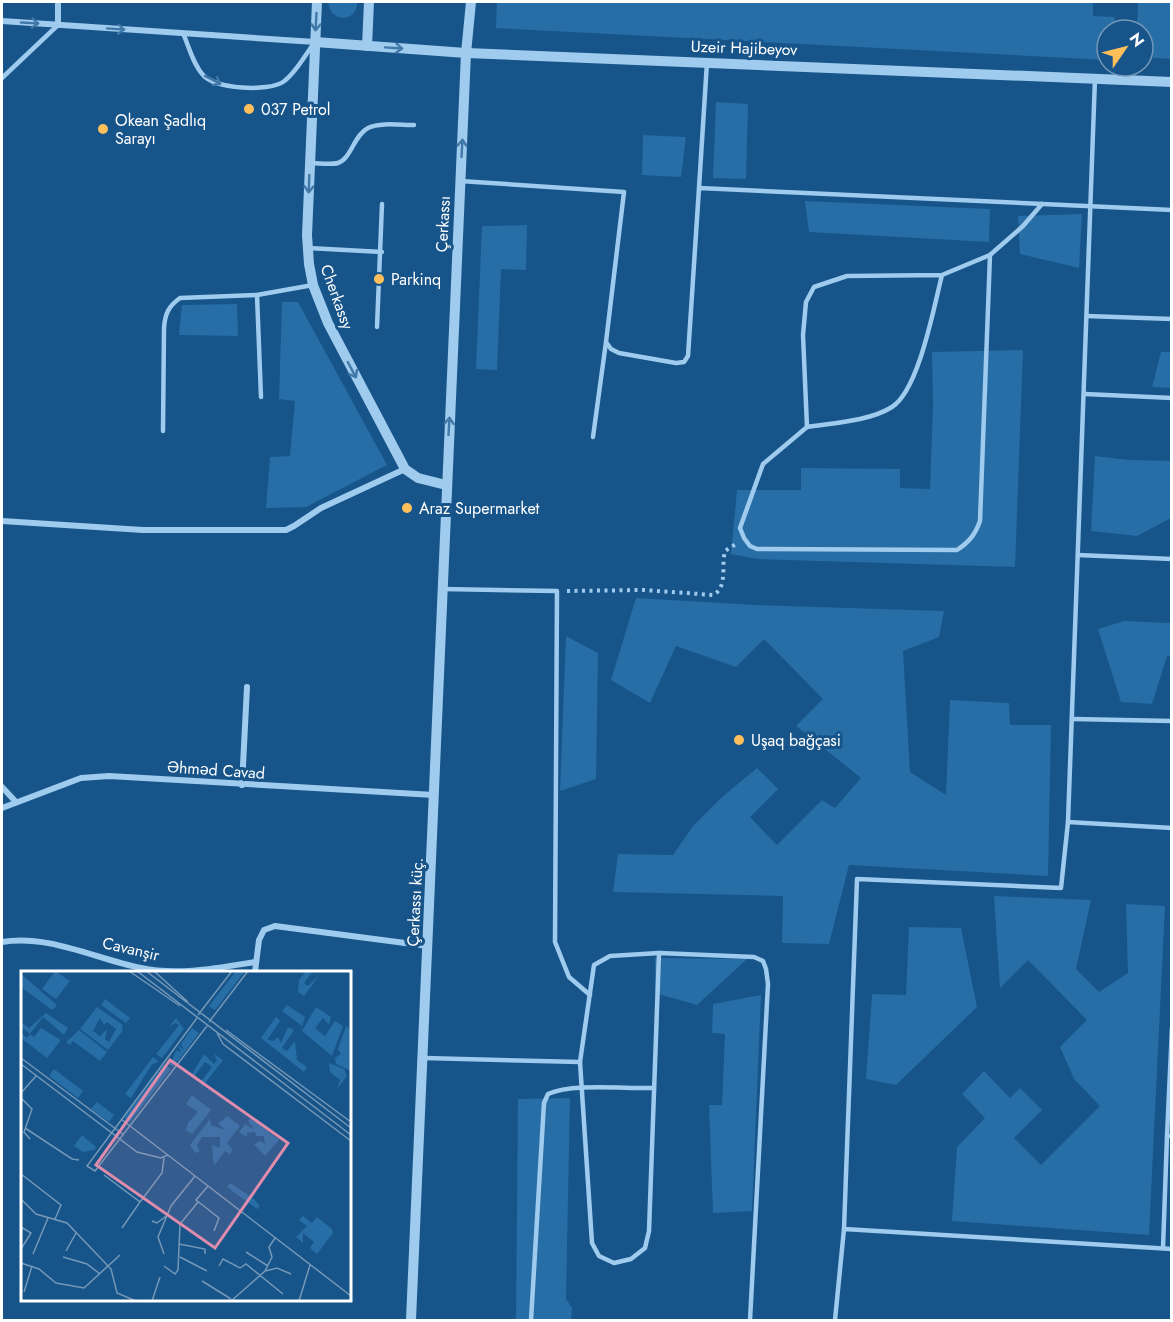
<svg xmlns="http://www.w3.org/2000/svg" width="1173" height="1322" font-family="Jost,sans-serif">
	<rect width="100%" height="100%" fill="#175489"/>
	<!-- green -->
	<g fill="#276da6">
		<path d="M328,2H357C358,22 330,24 328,2Z"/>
		<path d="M497,2H1093V16L1115,17L1114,30H1107V60L496,28Z"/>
		<path d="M1138,2H1171V59L1143,57V30H1137Z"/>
		<path d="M716,102L748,104L746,179L713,178Z"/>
		<path d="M643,135L686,137L681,177L642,175Z"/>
		<path d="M805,201L990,209L989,242L809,232Z"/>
		<path d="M1082,214L1079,268L1020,254L1018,216Z"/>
		<path d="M527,225L526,270L501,269L497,370L476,369L482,226Z"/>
		<path d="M282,302H298L387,465L306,507L266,508L270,457L290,456L295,401L279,399Z"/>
		<path d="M237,304L238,336L179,335L182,305Z"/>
		<path d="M1023,350L1015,567L757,559L731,554L737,490H801V468L900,469V488L930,489L933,404L932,352Z"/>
		<path d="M1161,352H1171V388L1152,387Z"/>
		<path d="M1095,456L1129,460L1171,461V518L1137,536L1091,531Z"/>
		<path d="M636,598L756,605L944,611L939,637L903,651L910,772L946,795L950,700L1009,703L1010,725H1051L1048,876L849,865L829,944L782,943L783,896L613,892L618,854L673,855L693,826L722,797L757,768L778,789L750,817L777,845L822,800L835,808L861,778L796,726L823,699L764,639L736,667L676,646L650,703L611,680Z"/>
		<path d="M1124,621L1171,623V656H1167L1152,704L1121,702L1098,629Z"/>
		<path d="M566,636L598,653L596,779L560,791Z"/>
		<path d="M994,896L1091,900L1076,969L1099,992L1128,973L1126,904L1165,906L1149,1235L952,1221L957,1147L985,1118L962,1094L984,1071L1010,1098L1020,1088L1042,1110L1014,1138L1041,1165L1100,1106L1074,1079L1060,1047L1087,1020L1028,960L1000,988Z"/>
		<path d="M909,927L961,928L977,1007L896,1085L866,1079L872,994L906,995Z"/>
		<path d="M655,958L747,959L697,1005L655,993Z"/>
		<path d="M761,995L752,1211L713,1213L709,1105H722L725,1034L712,1033L713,1004Z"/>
		<path d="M570,1098L566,1299L572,1308L571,1320H516L518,1099Z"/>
	</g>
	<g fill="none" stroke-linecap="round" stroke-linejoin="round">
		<!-- path -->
		<path stroke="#9fcbee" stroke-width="4" stroke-dasharray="3 4.5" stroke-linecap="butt" d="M567,591L644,590L713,595C728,588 721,565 725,551L736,544"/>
		<!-- service -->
		<g stroke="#9fcbee" stroke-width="4.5">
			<path d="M183,33C189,47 193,64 203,75C215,89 268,92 283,82C295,74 304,57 312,46"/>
			<path d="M2,78L58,25"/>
			<path d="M1095,78L1068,822L1172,828"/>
			<path d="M310,163C318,163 331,165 338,163C351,159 354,135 368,128C381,122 400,125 414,125"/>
			<path d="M460,181L624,192L606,342L611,349L619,353L676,363L684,362L688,356L699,188L1172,210"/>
			<path d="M699,188L707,62"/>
			<path d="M308,248L382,252"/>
			<path d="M942,275C934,306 919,390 892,407C870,421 833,423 807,427L803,335L806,302L814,287L847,276L942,275L990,255L1023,226L1042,204"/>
			<path d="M257,295L261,397"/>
			<path d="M1087,316L1172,319"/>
			<path d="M377,327L382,204"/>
			<path d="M1085,394L1172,398"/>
			<path d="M807,427L763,464L740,528L744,538L750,546L757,549L957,550C969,542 975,535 980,521L990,255"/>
			<path d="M163,431L164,328C165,313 169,306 180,298L257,295L313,285"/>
			<path d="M593,437L606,342"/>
			<path d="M1078,555L1172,559"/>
			<path d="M443,589L557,591L555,942L569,977L590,995"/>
			<path d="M1073,719L1172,721"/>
			<path d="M1172,1028L1167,1136H1172"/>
			<path d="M424,1058L580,1062L594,965L610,956L659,953L754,957L763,961L766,969L768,984L750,1320"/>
			<path d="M580,1062L592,1243L599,1256L614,1263L631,1259L645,1248L649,1231L659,953"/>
			<path d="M844,1229L857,879L1061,888L1068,822"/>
			<path d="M1163,1248L1167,1136"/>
			<path d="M531,1320L544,1103L548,1094C573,1083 625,1089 654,1088"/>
			<path d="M835,1320L844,1229L1172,1249"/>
		</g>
		<!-- minor -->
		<g stroke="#9fcbee" stroke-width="6">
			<path d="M2,21L315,42"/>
			<path d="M58,25V2"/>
			<path d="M2,521L143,530H286L294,526L321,508L405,469"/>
			<path d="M242,785L247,687"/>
			<path d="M2,787L16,802"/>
			<path d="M2,808L81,778L109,776L434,795"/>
			<path d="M2,942C48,934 96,959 141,968C178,976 218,968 255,962"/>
			<path d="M255,972L259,940L264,930L275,926L428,946"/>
		</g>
		<!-- tertiary -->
		<g stroke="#9fcbee" stroke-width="10">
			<path d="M317,2L307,235L309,264L313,285L328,323L405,469L418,478L446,485"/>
			<path d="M315,42L466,53L1172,82"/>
			<path d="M367,46L369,2"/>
			<path d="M411,1320L466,53L471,2"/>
		</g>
	</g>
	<!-- one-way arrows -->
	<defs><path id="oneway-shaft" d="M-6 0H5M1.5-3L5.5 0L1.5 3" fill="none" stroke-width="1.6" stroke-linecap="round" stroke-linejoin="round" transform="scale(1.5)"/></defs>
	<g stroke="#4078a7">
		<use href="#oneway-shaft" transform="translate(316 22) rotate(93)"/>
		<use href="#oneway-shaft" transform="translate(30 23) rotate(3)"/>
		<use href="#oneway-shaft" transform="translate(116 29) rotate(4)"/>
		<use href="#oneway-shaft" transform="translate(394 48) rotate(4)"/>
		<use href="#oneway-shaft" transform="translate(213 80) rotate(27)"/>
		<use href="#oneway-shaft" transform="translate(462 148) rotate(-87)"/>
		<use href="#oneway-shaft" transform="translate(309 184) rotate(92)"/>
		<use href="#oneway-shaft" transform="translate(352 370) rotate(62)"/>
		<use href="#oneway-shaft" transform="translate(449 426) rotate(-87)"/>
	</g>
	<!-- markers -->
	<g fill="#ffc05c" stroke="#175489" stroke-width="2">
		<circle cx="249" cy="109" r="6"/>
		<circle cx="103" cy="129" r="6"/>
		<circle cx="379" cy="279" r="6"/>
		<circle cx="407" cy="508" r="6"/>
		<circle cx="739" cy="740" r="6"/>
	</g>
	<g text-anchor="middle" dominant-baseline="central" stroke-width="6" stroke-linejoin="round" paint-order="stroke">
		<!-- street labels -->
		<g font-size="16" fill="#fff" stroke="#175489">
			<text transform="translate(744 48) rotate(2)">Uzeir Hajibeyov</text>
			<text transform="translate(443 224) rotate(-87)">Çerkassı</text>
			<text transform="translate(337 297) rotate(70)">Cherkassy</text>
			<text transform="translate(216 770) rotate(4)">Əhməd Cavad</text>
			<text transform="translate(415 902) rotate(-87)">Çerkassı küç.</text>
			<text transform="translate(131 949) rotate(13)">Cavanşir</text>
		</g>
		<!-- poi labels -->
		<g font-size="16" fill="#fff" stroke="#175489" text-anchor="start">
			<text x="261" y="109">037 Petrol</text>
			<text x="115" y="120">Okean Şadlıq<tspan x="115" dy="18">Sarayı</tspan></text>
			<text x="391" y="279">Parkinq</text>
			<text x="419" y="508">Araz Supermarket</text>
			<text x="751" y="740">Uşaq bağçasi</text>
		</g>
	</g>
	<!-- overview -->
	<g transform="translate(21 971)">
		<rect width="330" height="330" fill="#175489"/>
		<path d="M34,0L49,10L35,28L21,18ZM215,0H224L194,39L188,35ZM285,0H292L283,12L287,15L300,2L283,25L277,21L278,9ZM0,3L36,34L31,39L0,16ZM84,28L109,47L105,52L80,34ZM266,34L284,46L281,55L261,40ZM76,36L102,54L101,61L87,79L59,58ZM79,47L83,54L86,51L95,58L88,71L84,68L86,58L79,65L72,60ZM295,36L310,46L308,54L302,47L294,57L304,65L314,50L322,55L311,85L281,60ZM25,42L47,57L43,64L22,46L9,63L13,66L20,57L40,69L26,87L0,67V62L6,67L9,63L0,56V51L8,57ZM255,46L259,50L246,69L253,70L257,66L260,72L267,56L273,59L261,77L266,80L274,70L276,89L286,96L283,101L240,67ZM155,47L163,58L141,87L135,83L158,54L154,52L148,56ZM325,55L330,59V100L315,93L314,87L320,83L317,78ZM171,57L178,62L152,96L144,90H151L155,79L160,81L157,74L163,79L160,73ZM58,59L86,81L79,90L52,70L49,74L45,71ZM183,83L193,93L196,89L193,83L202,89L182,115L179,112L191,96L184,91L172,107L170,105ZM132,86L138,91L131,93L110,127L104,123ZM308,92L323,98L326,105L316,118L319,109L309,101ZM143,93L150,98L109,151L103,147ZM33,98L62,120L57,127L28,105ZM171,124L190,139L171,163L165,159L167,152L177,141L165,133ZM76,131L93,144L88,151L70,138ZM206,145L219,155L206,172L212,179L209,183L204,180L193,195L191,174L199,177V166H181L176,174L179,180L174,182L169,174L189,148L190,154L205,159L197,153ZM229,147L258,169L244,185L233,173L240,170L244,174L243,165H235L234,161L226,162V166L218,161L224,153L233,158L227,150ZM61,164L75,176L73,179L62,181L53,175ZM209,212L233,228L239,235L236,238L206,216ZM282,245L291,252L296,246L311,258L312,262L296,283L289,277L293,271L282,262V272L275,266L286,255L278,249Z" fill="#276da6" fill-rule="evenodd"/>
		<path fill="none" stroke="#7498b8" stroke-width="1.5" d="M108,0L159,35M116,0L330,164M125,0L330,157M133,0L167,31M177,44L211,0M176,47L66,195L74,200L186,55M188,51L227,0M205,59L330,151M196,62L202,73L330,170M0,87L103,164M0,93L116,181L140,187L147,184M0,122L15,105M0,127L11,138L3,161L9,168M100,148L330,325M4,157L51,188L58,189M0,203L40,234L34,248M83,204L119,231L101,257M187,215L175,229L198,247L193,260M0,228L15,243L46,252L90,298L96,322L115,330M119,231L141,202L143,187M131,250L136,252L148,243M0,256L10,262L0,278M158,273L184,278V283M45,280L55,262M225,281L247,295M12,283L27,247M143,283L137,266L150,235L174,205M42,286L66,293L79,303M159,286L186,300M0,292L18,298L35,312L63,317L99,284M143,295L154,303L157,299L159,253L177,231M198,295L202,288L219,297L225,293L262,323M244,300L256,297L270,303M181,310L210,328M3,321L11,295M131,330L139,306M210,330L244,300L251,286L248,276L254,267M278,330L289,294"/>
		<path fill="#e08cad" fill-opacity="0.15" stroke="#e08cad" stroke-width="3" d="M149,89L267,172L194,277L75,194Z"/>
		<rect width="330" height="330" fill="none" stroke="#fff" stroke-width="3"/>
	</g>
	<!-- border -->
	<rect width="1173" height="1322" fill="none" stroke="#ffffff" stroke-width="6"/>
	<!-- north arrow -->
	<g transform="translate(1125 48) rotate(55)"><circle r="28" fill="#175489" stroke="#7498b8" stroke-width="1.5"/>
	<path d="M0-4.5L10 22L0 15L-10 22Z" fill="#ffc05c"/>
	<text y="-9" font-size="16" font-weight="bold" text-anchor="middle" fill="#ffffff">N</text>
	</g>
</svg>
